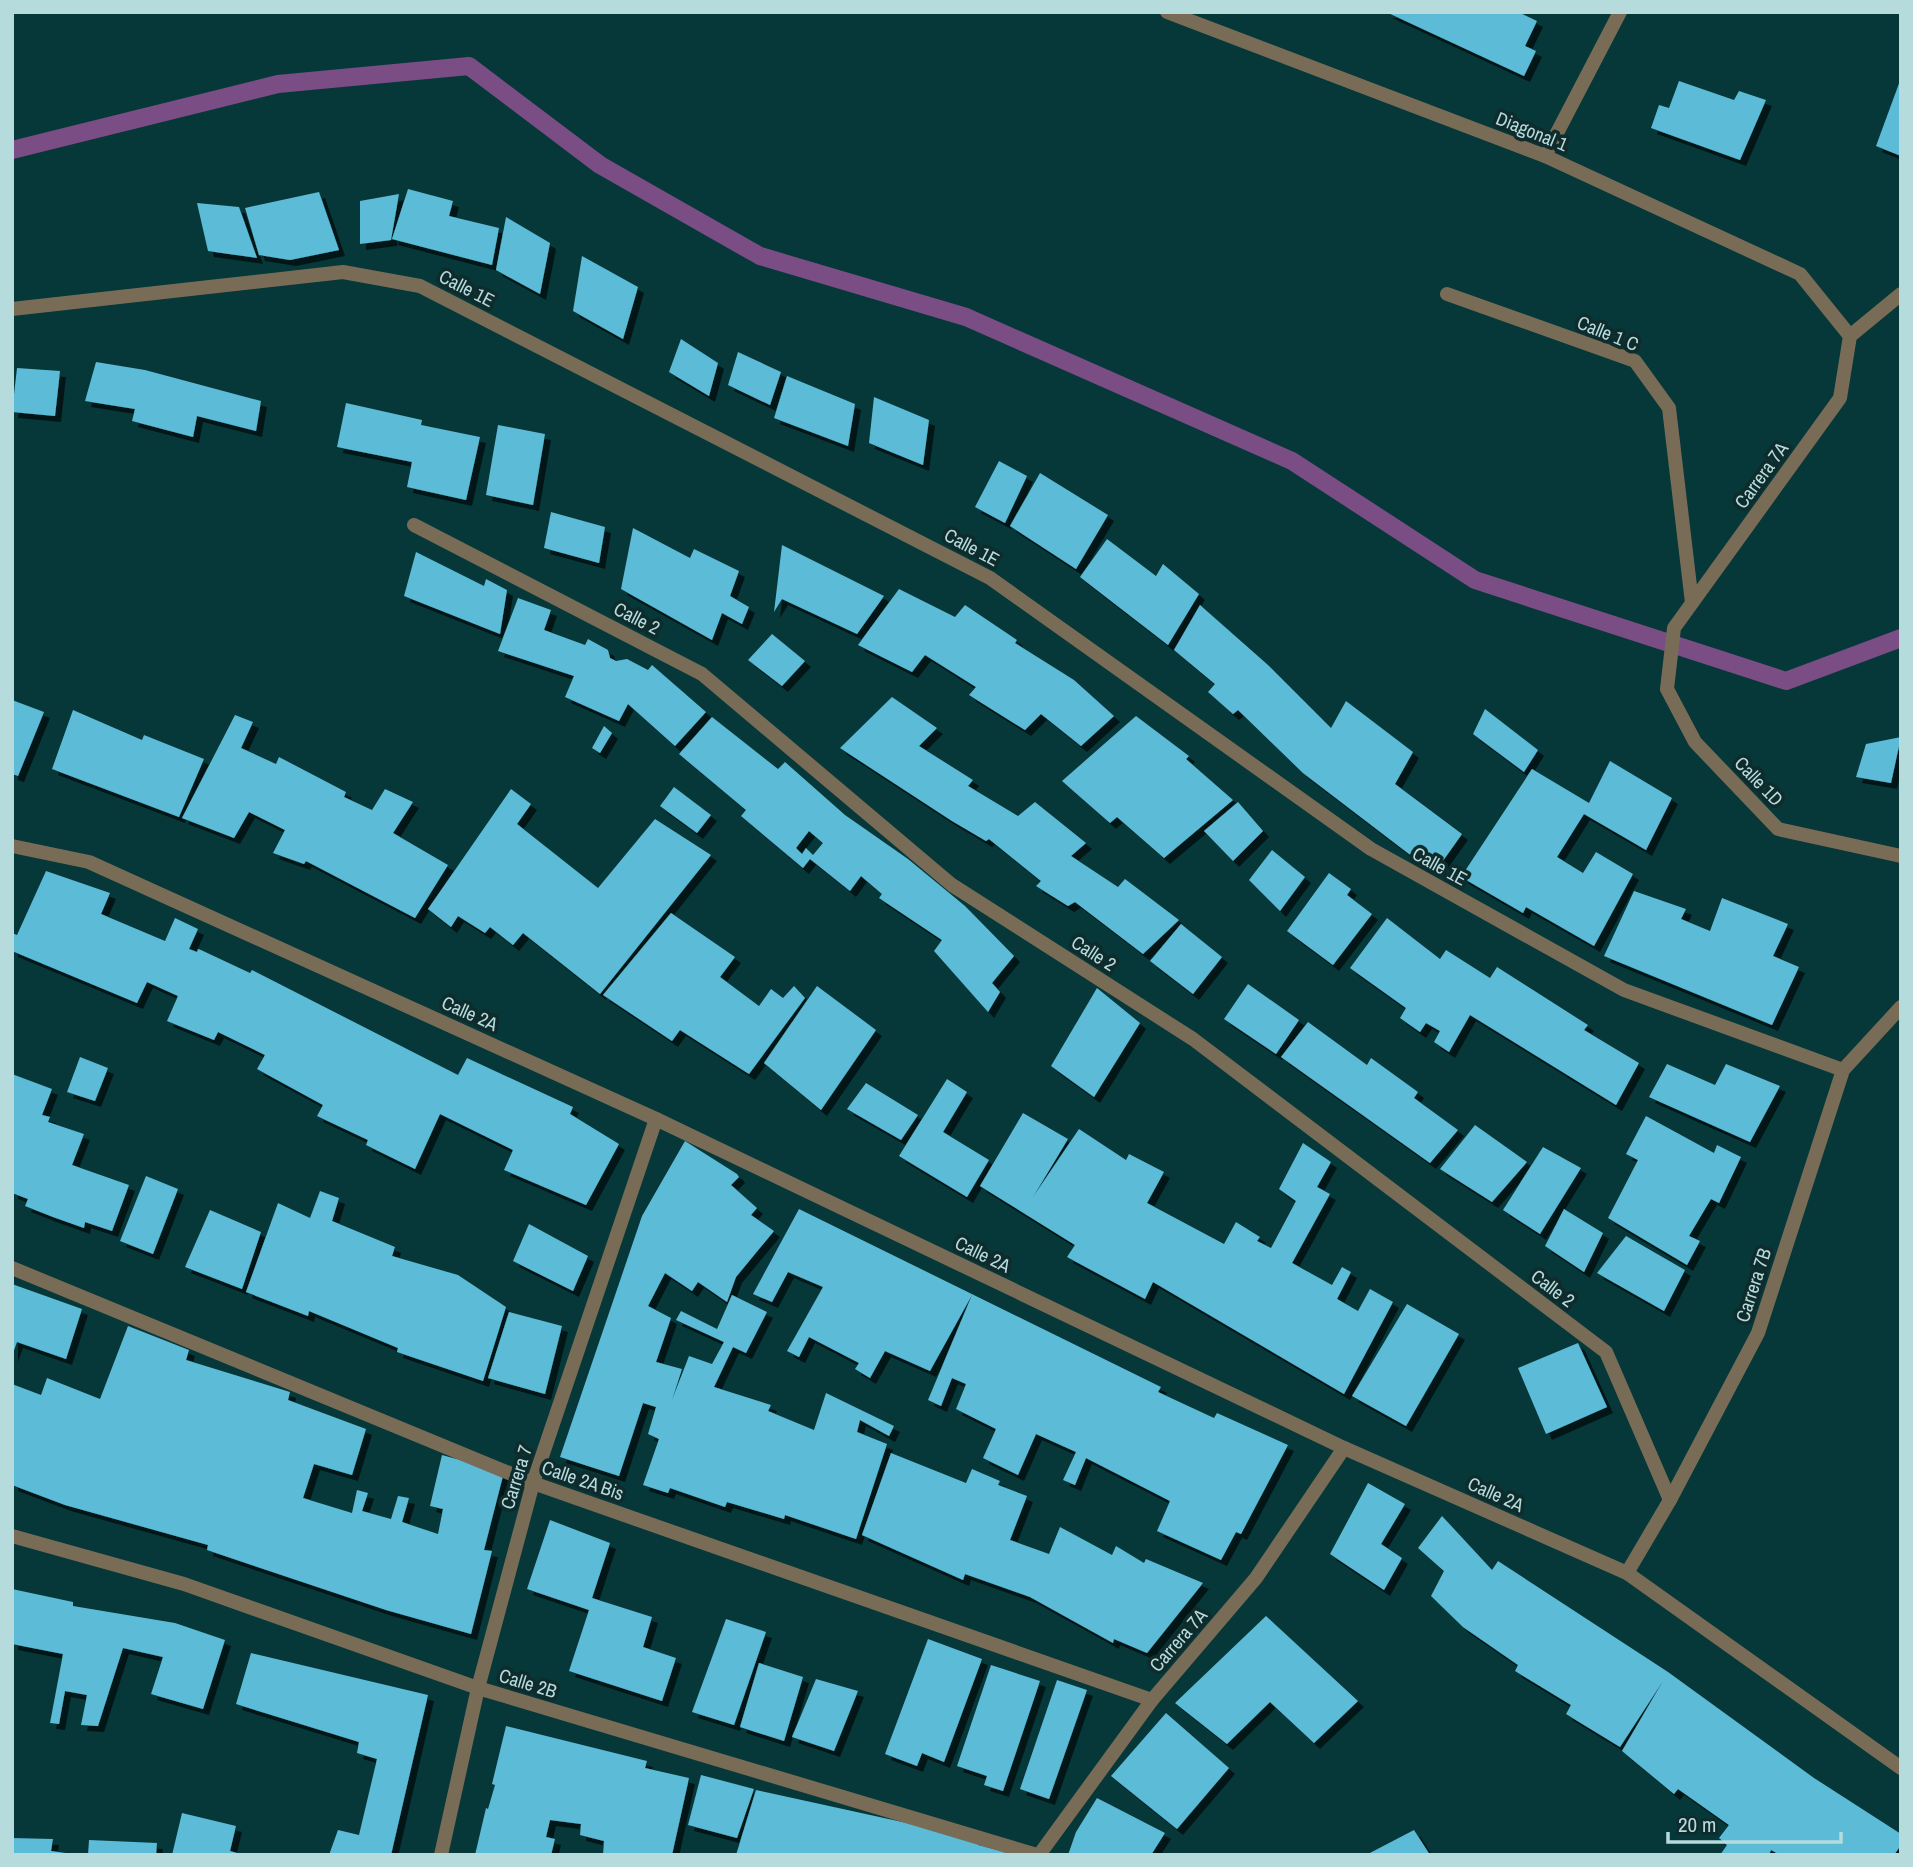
<svg xmlns="http://www.w3.org/2000/svg" width="1913" height="1867" font-family="'Archivo Narrow',sans-serif">
	<defs>
		<filter id="shadow"><feDropShadow dx="6" dy="6" stdDeviation="0" flood-color="#0009"/></filter>
	</defs>
	<rect width="100%" height="100%" fill="#063739"/>
	<g fill="none" stroke-linecap="round" stroke-linejoin="round">
		<!-- stream -->
		<path stroke="#7a4e84" stroke-width="18" d="M12,150L278,84L469,66L600,165L760,256L966,317L1292,461L1475,580L1786,681L1901,638"/>
	</g>
	<!-- building -->
	<g fill="#5cbbd7" fill-rule="evenodd" filter="url(#shadow)">
		<path d="M1386,12H1518L1537,21L1525,46L1536,51L1524,76Z"/>
		<path d="M1901,78V156L1876,146Z"/>
		<path d="M1679,81L1734,100L1739,91L1766,100L1740,160L1651,128L1659,105L1669,108Z"/>
		<path d="M408,189L453,201L449,216L499,228L492,265L392,239Z"/>
		<path d="M319,192L339,250L290,260L259,255L245,208Z"/>
		<path d="M399,194L391,240L360,244V201Z"/>
		<path d="M197,203L239,207L257,258L208,251Z"/>
		<path d="M506,217L550,243L540,294L496,270Z"/>
		<path d="M582,256L638,287L623,339L573,311Z"/>
		<path d="M681,339L718,363L709,396L669,372Z"/>
		<path d="M738,352L781,372L770,405L728,385Z"/>
		<path d="M96,362L145,370L261,401L256,431L197,416L193,437L132,421L135,409L85,401Z"/>
		<path d="M17,368L60,371L55,416L12,412Z"/>
		<path d="M787,376L855,404L848,446L774,418Z"/>
		<path d="M874,397L929,420L923,465L869,443Z"/>
		<path d="M346,403L422,420L421,425L480,437L466,500L407,487L412,462L337,447Z"/>
		<path d="M498,425L545,434L533,505L486,495Z"/>
		<path d="M999,461L1027,476L1005,523L975,507Z"/>
		<path d="M1040,473L1108,515L1076,569L1010,526Z"/>
		<path d="M551,512L605,527L599,563L544,548Z"/>
		<path d="M633,528L690,558L694,549L739,571L730,596L749,607L742,624L722,613L712,640L621,589Z"/>
		<path d="M1107,539L1156,576L1163,564L1199,594L1168,645L1080,577Z"/>
		<path d="M782,545L884,596L857,634L782,599L774,612Z"/>
		<path d="M416,552L484,586L486,579L507,590L500,634L404,596Z"/>
		<path d="M899,589L955,617L965,605L1017,640L1015,643L1074,680L1114,716L1081,746L1041,714L1025,730L969,695L976,687L925,655L912,672L858,645Z"/>
		<path d="M518,598L551,610L544,630L585,645L588,639L608,650L610,658L616,661L627,659L648,670L652,665L706,712L675,746L628,704L619,721L565,697L574,676L498,651Z"/>
		<path d="M1200,605L1268,665L1331,728L1346,701L1413,752L1395,784L1462,834L1440,865L1418,850L1413,857L1303,773L1238,710L1233,714L1208,692L1215,684L1174,650Z"/>
		<path d="M772,634L805,661L782,686L748,660Z"/>
		<path d="M892,697L937,728L919,746L973,780L968,786L1018,816L1035,802L1086,843L1071,856L1118,887L1125,879L1179,920L1143,954L1075,902L1068,906L1036,886L1041,881L989,839L986,841L952,821L840,748Z"/>
		<path d="M12,700L44,712L18,776L12,774Z"/>
		<path d="M1485,709L1538,750L1524,772L1473,734Z"/>
		<path d="M73,710L142,740L144,735L204,759L179,817L52,769Z"/>
		<path d="M235,715L253,722L241,748L276,764L279,757L346,792L344,797L372,810L385,789L413,802L393,833L448,865L415,918L306,861L304,864L273,853L285,830L249,812L234,838L182,818Z"/>
		<path d="M1136,716L1189,756L1186,759L1233,800L1164,858L1117,817L1110,823L1062,781Z"/>
		<path d="M712,717L778,769L785,762L845,815L908,859L965,906L1014,956L992,983L1000,992L988,1012L934,951L942,940L879,898L882,894L861,876L850,891L810,859L803,868L741,816L746,810L679,754ZM809,831L823,843L813,855L806,848L802,854L796,848Z"/>
		<path d="M604,726L612,733L600,753L592,748Z"/>
		<path d="M1901,737L1891,783L1856,777L1866,744Z"/>
		<path d="M1610,761L1672,798L1646,850L1584,814L1557,857L1583,873L1596,852L1633,874L1594,946L1526,907L1523,913L1461,877L1532,769L1589,803Z"/>
		<path d="M674,787L711,815L697,833L660,806Z"/>
		<path d="M511,789L531,804L517,824L598,888L655,819L711,855L600,994L523,933L513,945L490,927L485,933L458,916L451,927L428,909Z"/>
		<path d="M1238,802L1263,831L1233,861L1204,831Z"/>
		<path d="M1272,850L1305,877L1280,911L1249,880Z"/>
		<path d="M46,871L110,893L101,914L165,941L175,918L198,929L189,949L197,952L198,949L201,950L250,973L252,970L458,1075L467,1058L573,1107L570,1114L619,1144L586,1205L504,1170L513,1150L440,1114L415,1169L366,1145L368,1140L317,1116L323,1105L257,1069L265,1055L218,1032L214,1040L167,1021L178,996L147,982L137,1003L12,951V933L17,935Z"/>
		<path d="M1329,873L1351,889L1347,895L1372,914L1333,965L1287,931Z"/>
		<path d="M1634,891L1686,909L1681,919L1710,931L1722,898L1788,924L1773,956L1799,967L1772,1025L1604,956Z"/>
		<path d="M671,913L735,957L720,977L759,1006L771,989L783,998L794,986L805,998L749,1074L680,1030L672,1041L603,995Z"/>
		<path d="M1387,918L1440,959L1446,950L1490,978L1497,967L1588,1025L1584,1030L1639,1063L1616,1105L1470,1015L1449,1052L1434,1042L1440,1031L1426,1023L1420,1032L1400,1018L1406,1008L1350,968Z"/>
		<path d="M1181,924L1222,957L1193,994L1150,961Z"/>
		<path d="M1248,984L1299,1020L1276,1054L1224,1019Z"/>
		<path d="M817,986L876,1030L821,1110L764,1063Z"/>
		<path d="M1097,988L1140,1023L1094,1097L1051,1066Z"/>
		<path d="M1308,1022L1367,1065L1371,1058L1418,1092L1414,1098L1458,1130L1430,1163L1281,1057Z"/>
		<path d="M80,1057L108,1068L95,1101L67,1092Z"/>
		<path d="M1667,1064L1715,1085L1726,1064L1780,1086L1750,1142L1649,1097Z"/>
		<path d="M12,1074L52,1089L42,1115L50,1117L48,1122L84,1134L72,1165L129,1185L112,1231L85,1222L84,1228L53,1217L25,1206L28,1199L12,1193Z"/>
		<path d="M947,1079L967,1092L943,1132L989,1160L967,1197L899,1156Z"/>
		<path d="M866,1083L918,1115L901,1140L847,1109Z"/>
		<path d="M1023,1113L1068,1139L1033,1197L1079,1129L1126,1160L1129,1154L1164,1172L1147,1203L1224,1244L1236,1222L1260,1237L1257,1241L1271,1248L1296,1201L1279,1189L1303,1143L1331,1162L1317,1187L1330,1194L1292,1263L1332,1285L1342,1267L1351,1272L1337,1299L1358,1311L1370,1289L1393,1302L1344,1394L1153,1282L1145,1299L1067,1257L1075,1245L980,1186Z"/>
		<path d="M1646,1116L1714,1153L1717,1145L1741,1157L1719,1203L1711,1199L1689,1236L1700,1241L1687,1265L1608,1218L1638,1160L1626,1154Z"/>
		<path d="M1475,1125L1527,1162L1492,1202L1440,1169Z"/>
		<path d="M685,1141L737,1174L739,1177L731,1185L757,1208L751,1215L774,1231L736,1277L727,1302L698,1282L692,1291L665,1273L648,1306L671,1318L656,1362L682,1369L672,1400L689,1356L712,1364L724,1342L676,1320L681,1311L717,1329L732,1295L767,1312L746,1353L733,1347L714,1387L771,1405L768,1411L814,1430L826,1393L894,1426L889,1436L860,1420L857,1432L887,1444L856,1539L785,1515L784,1519L727,1502L725,1507L670,1488L668,1493L643,1485L659,1439L648,1434L656,1407L643,1403L619,1476L560,1457L642,1216Z"/>
		<path d="M1543,1147L1581,1168L1540,1234L1503,1210Z"/>
		<path d="M146,1176L178,1189L153,1254L120,1241Z"/>
		<path d="M320,1191L339,1198L332,1221L395,1247L392,1256L458,1275L506,1307L483,1381L397,1352L398,1348L309,1311L308,1316L246,1292L278,1203L310,1218Z"/>
		<path d="M799,1209L1161,1387L1158,1392L1214,1418L1217,1413L1288,1445L1241,1534L1236,1532L1221,1560L1157,1531L1170,1501L1086,1458L1075,1485L1063,1480L1076,1452L1036,1434L1018,1475L983,1458L996,1429L956,1409L966,1384L952,1378L941,1406L928,1400L972,1295L930,1371L885,1351L870,1378L855,1369L859,1363L809,1337L799,1357L787,1351L823,1287L788,1272L772,1302L753,1294Z"/>
		<path d="M1564,1209L1603,1233L1584,1272L1545,1246Z"/>
		<path d="M210,1210L261,1232L242,1289L185,1267Z"/>
		<path d="M529,1224L588,1256L573,1291L513,1261Z"/>
		<path d="M1626,1236L1685,1270L1664,1311L1597,1273Z"/>
		<path d="M12,1284L82,1309L66,1359L17,1342L12,1356Z"/>
		<path d="M1407,1304L1459,1334L1406,1426L1352,1396Z"/>
		<path d="M509,1312L562,1326L545,1394L488,1378Z"/>
		<path d="M128,1326L189,1350L186,1360L290,1392L288,1400L366,1429L352,1475L314,1464L303,1498L352,1513L357,1490L368,1493L362,1511L391,1519L398,1496L409,1498L402,1522L438,1534L443,1509L430,1506L442,1455L504,1472L484,1550L492,1551L471,1634L386,1610L207,1550L208,1545L65,1505L12,1485V1384L41,1395L47,1378L100,1399Z"/>
		<path d="M1578,1343L1607,1407L1546,1434L1518,1368Z"/>
		<path d="M891,1453L966,1483L972,1469L1000,1481L998,1485L1027,1496L1010,1540L1049,1554L1060,1527L1112,1555L1116,1546L1144,1563L1146,1559L1203,1583L1147,1653L1114,1639L1113,1643L1030,1597L965,1574L963,1580L862,1535Z"/>
		<path d="M1368,1483L1405,1504L1381,1544L1402,1558L1384,1590L1330,1554Z"/>
		<path d="M1442,1516L1492,1570L1498,1561L1668,1672L1814,1778L1901,1834V1845L1894,1855H1780L1771,1850L1769,1855H1720L1727,1845L1719,1838L1729,1825L1678,1789L1674,1794L1622,1751L1663,1681L1620,1747L1566,1714L1571,1705L1515,1671L1518,1665L1463,1627L1431,1596L1444,1571L1418,1548Z"/>
		<path d="M550,1520L610,1543L592,1598L652,1617L643,1647L676,1658L662,1701L569,1671L589,1610L527,1589Z"/>
		<path d="M12,1589L73,1602V1606L175,1623L225,1640L203,1709L151,1694L163,1657L123,1648L98,1726L81,1725L87,1695L65,1691L59,1724L50,1723L63,1654L12,1644Z"/>
		<path d="M1266,1616L1358,1701L1314,1743L1270,1702L1227,1744L1175,1703Z"/>
		<path d="M726,1619L766,1632L734,1725L692,1712Z"/>
		<path d="M928,1639L982,1659L944,1762L922,1753L917,1766L885,1754Z"/>
		<path d="M251,1653L428,1695L391,1855H329L338,1830L359,1835L377,1759L357,1753L359,1742L236,1704Z"/>
		<path d="M759,1663L803,1677L784,1741L740,1727Z"/>
		<path d="M991,1665L1040,1681L1003,1791L984,1785L987,1776L957,1766Z"/>
		<path d="M816,1679L858,1691L834,1751L792,1737Z"/>
		<path d="M1057,1680L1087,1690L1049,1799L1020,1789Z"/>
		<path d="M1166,1713L1229,1768L1177,1829L1111,1776Z"/>
		<path d="M506,1726L647,1761L645,1768L689,1778L672,1855H603L604,1841L580,1835L581,1824L550,1820L546,1837L555,1839L551,1855H475L486,1808L488,1809L495,1785L492,1784Z"/>
		<path d="M701,1775L754,1789L737,1838L688,1825Z"/>
		<path d="M756,1790L980,1839L978,1845L1006,1852V1855H736Z"/>
		<path d="M1097,1798L1165,1833L1151,1855H1068L1076,1832Z"/>
		<path d="M182,1813L236,1826L230,1851L244,1855H172Z"/>
		<path d="M1414,1830L1430,1855H1366Z"/>
		<path d="M12,1838L53,1839L51,1851L80,1855H12Z"/>
		<path d="M89,1840L157,1843L156,1855H88Z"/>
	</g>
	<g fill="none" stroke-linecap="round" stroke-linejoin="round">
		<!-- street -->
		<g stroke="#796c56" stroke-width="14">
			<path d="M1167,12L1545,156L1800,274L1850,336"/>
			<path d="M1545,156L1620,12"/>
			<path d="M1447,294L1635,361L1669,408L1692,603"/>
			<path d="M1901,294L1850,336L1840,398L1674,628L1667,689L1695,742L1778,829L1901,856"/>
			<path d="M12,309L343,272L420,286L990,578L1371,849L1624,990L1843,1070"/>
			<path d="M414,525L702,674L952,885L1193,1039L1606,1352L1670,1500"/>
			<path d="M12,846L89,862L656,1119L1344,1448L1627,1573L1901,1768"/>
			<path d="M12,1268L533,1483L1152,1700"/>
			<path d="M12,1536L184,1584L478,1688L1037,1855"/>
			<path d="M1627,1573L1670,1500L1758,1333L1843,1070L1901,1007"/>
			<path d="M441,1855L478,1688L533,1483L656,1119"/>
			<path d="M1039,1855L1152,1700L1256,1578L1344,1448"/>
		</g>
	</g>
	<g text-anchor="middle" dominant-baseline="central" stroke-width="7" stroke-linejoin="round" paint-order="stroke">
		<!-- street labels -->
		<g font-size="19" fill="#b5dbdd" stroke="#102b2c">
			<text transform="translate(1532 131) rotate(22)">Diagonal 1</text>
			<text transform="translate(467 288) rotate(27)">Calle 1E</text>
			<text transform="translate(1608 333) rotate(22)">Calle 1 C</text>
			<text transform="translate(1761 475) rotate(-54)">Carrera 7A</text>
			<text transform="translate(972 547) rotate(28)">Calle 1E</text>
			<text transform="translate(637 618) rotate(27)">Calle 2</text>
			<text transform="translate(1759 781) rotate(46)">Calle 1D</text>
			<text transform="translate(1440 866) rotate(29)">Calle 1E</text>
			<text transform="translate(1094 953) rotate(33)">Calle 2</text>
			<text transform="translate(470 1013) rotate(24)">Calle 2A</text>
			<text transform="translate(983 1254) rotate(26)">Calle 2A</text>
			<text transform="translate(1753 1285) rotate(-72)">Carrera 7B</text>
			<text transform="translate(1553 1288) rotate(37)">Calle 2</text>
			<text transform="translate(516 1477) rotate(-73)">Carrera 7</text>
			<text transform="translate(583 1480) rotate(19)">Calle 2A Bis</text>
			<text transform="translate(1496 1494) rotate(24)">Calle 2A</text>
			<text transform="translate(1178 1640) rotate(-49)">Carrera 7A</text>
			<text transform="translate(528 1683) rotate(17)">Calle 2B</text>
		</g>
	</g>
	<!-- border -->
	<rect width="1913" height="1867" fill="none" stroke="#b5dbdd" stroke-width="28"/>
	<!-- scale -->
	<path d="M1668 1832v10h173v-10" fill="none" stroke="#b5dbdd" stroke-width="3.5"/>
	<text x="1678" y="1832" font-size="21" fill="#b5dbdd" stroke="#102b2c" stroke-width="5" paint-order="stroke">20 m</text>
</svg>
